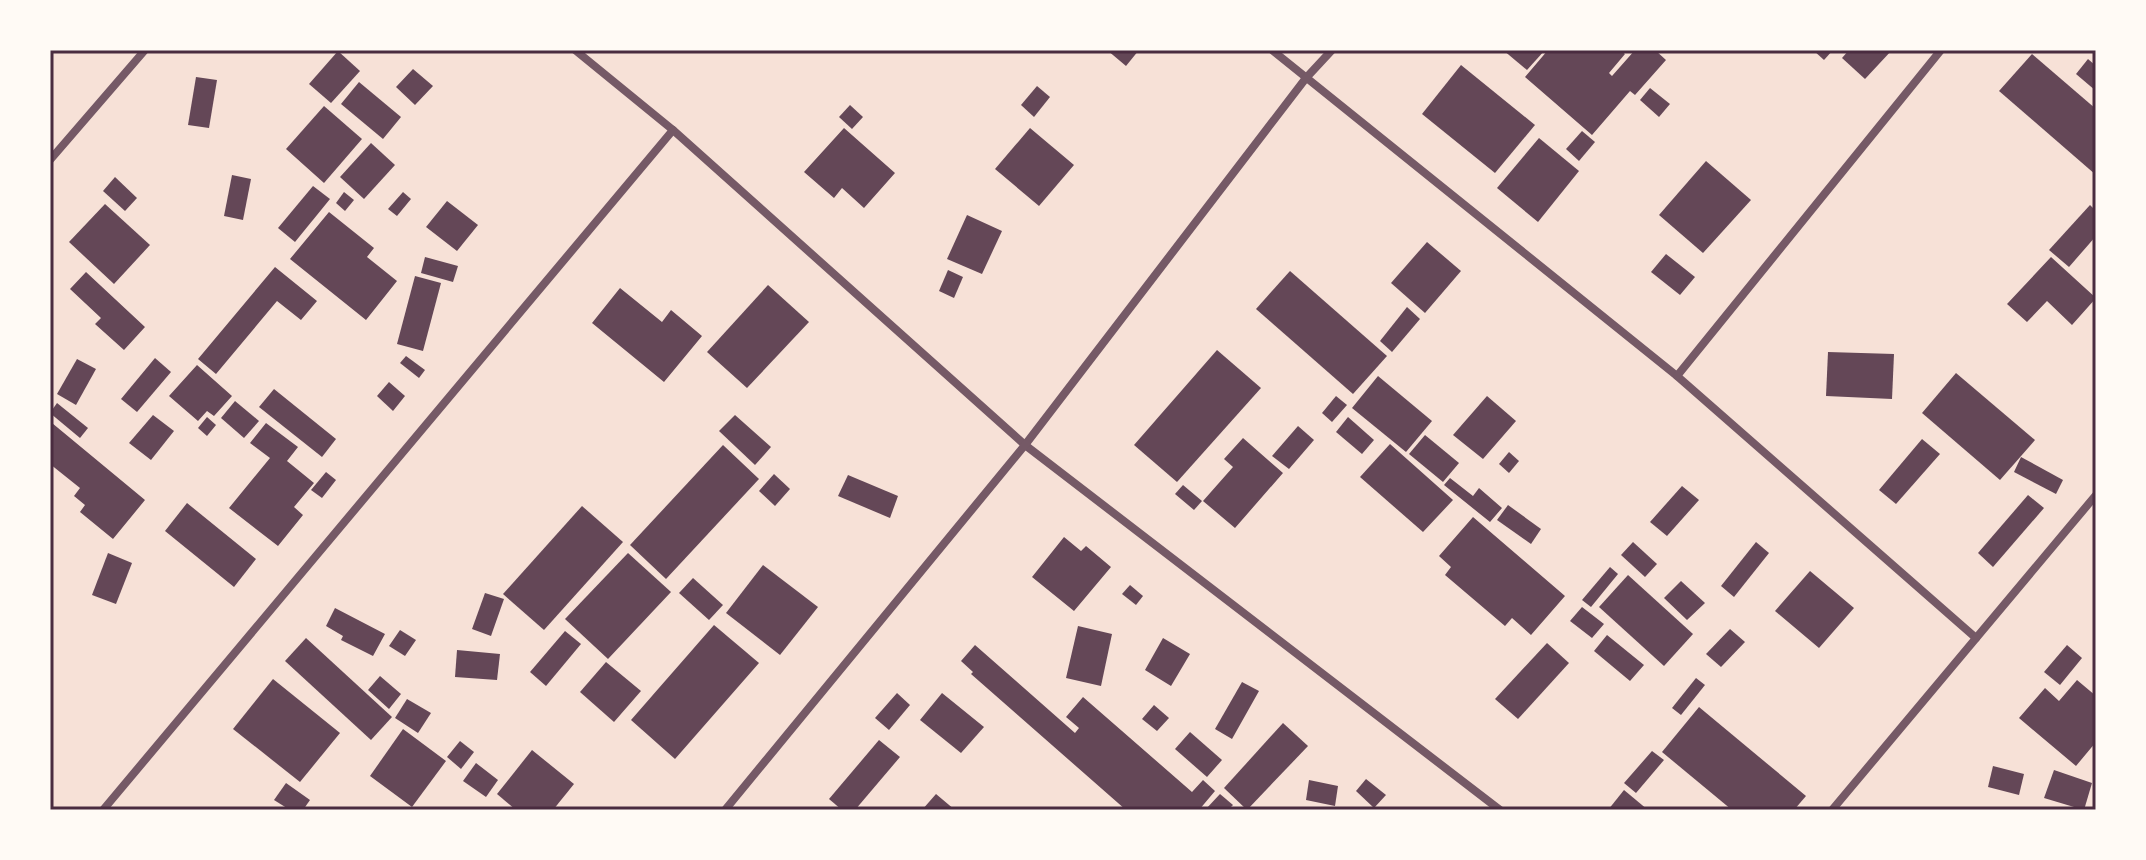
<svg xmlns="http://www.w3.org/2000/svg" width="2146" height="860" font-family="'Fira Sans Condensed',sans-serif">
	<rect width="100%" height="100%" fill="#f7e1d7"/>
	<!-- building -->
	<g fill="#644757">
		<path d="M1107,50H1139L1126,66Z"/>
		<path d="M1503,50H1545L1527,70Z"/>
		<path d="M1548,50H1620L1625,54L1609,73L1612,76L1635,50H1655L1666,60L1635,95L1630,91L1592,135L1525,77Z"/>
		<path d="M1813,50H1833L1824,60Z"/>
		<path d="M1849,50H1892L1865,79L1842,58Z"/>
		<path d="M338,51L360,71L331,103L309,84Z"/>
		<path d="M2032,54L2096,109V175L1999,91Z"/>
		<path d="M2088,59L2096,66V91L2076,74Z"/>
		<path d="M1461,65L1535,125L1495,173L1422,114Z"/>
		<path d="M413,69L433,86L415,105L396,87Z"/>
		<path d="M196,77L217,80L209,128L188,125Z"/>
		<path d="M359,82L401,117L383,139L341,104Z"/>
		<path d="M1037,86L1050,97L1034,117L1021,105Z"/>
		<path d="M1650,88L1670,104L1659,117L1640,100Z"/>
		<path d="M850,105L863,117L852,129L839,117Z"/>
		<path d="M324,106L362,139L324,183L286,149Z"/>
		<path d="M844,128L895,173L864,208L842,188L834,198L804,172Z"/>
		<path d="M1030,128L1074,165L1039,206L995,169Z"/>
		<path d="M1582,131L1595,142L1579,161L1566,149Z"/>
		<path d="M1539,138L1579,171L1538,222L1497,188Z"/>
		<path d="M371,143L395,165L364,199L340,177Z"/>
		<path d="M1706,161L1751,200L1703,253L1659,215Z"/>
		<path d="M232,175L251,179L243,220L224,216Z"/>
		<path d="M115,177L137,198L125,211L103,191Z"/>
		<path d="M313,186L330,199L295,242L278,228Z"/>
		<path d="M344,192L354,200L345,211L336,203Z"/>
		<path d="M403,192L411,199L397,216L388,209Z"/>
		<path d="M447,201L478,225L457,251L426,227Z"/>
		<path d="M105,204L150,245L114,284L69,242Z"/>
		<path d="M2090,205L2096,211V236L2069,267L2049,250Z"/>
		<path d="M329,212L374,248L367,257L397,281L366,320L290,259Z"/>
		<path d="M967,215L1002,231L982,274L947,259Z"/>
		<path d="M1427,242L1461,271L1425,313L1391,283Z"/>
		<path d="M1666,254L1695,277L1680,295L1651,272Z"/>
		<path d="M425,257L458,266L453,282L421,273Z"/>
		<path d="M2051,257L2096,298L2072,325L2047,301L2027,322L2007,304Z"/>
		<path d="M275,267L317,301L301,320L277,301L216,374L198,359Z"/>
		<path d="M948,270L963,277L954,298L939,291Z"/>
		<path d="M1290,271L1387,356L1353,394L1256,309Z"/>
		<path d="M86,272L145,327L124,350L95,324L101,318L70,289Z"/>
		<path d="M415,276L441,283L423,351L397,344Z"/>
		<path d="M768,285L809,322L747,388L707,352Z"/>
		<path d="M620,288L662,322L671,310L702,336L664,382L592,323Z"/>
		<path d="M1407,307L1420,319L1392,352L1380,341Z"/>
		<path d="M1217,350L1261,388L1177,482L1134,445Z"/>
		<path d="M1828,352L1894,354L1892,399L1826,396Z"/>
		<path d="M406,356L425,370L419,378L400,363Z"/>
		<path d="M155,358L171,372L137,412L121,399Z"/>
		<path d="M77,359L96,369L76,405L57,394Z"/>
		<path d="M197,365L232,396L214,416L207,411L198,421L169,396Z"/>
		<path d="M1956,373L2035,440L2000,480L1922,413Z"/>
		<path d="M1378,376L1432,421L1406,452L1352,408Z"/>
		<path d="M389,382L405,396L393,411L377,396Z"/>
		<path d="M274,389L336,439L322,457L259,407Z"/>
		<path d="M1336,396L1347,405L1332,422L1322,413Z"/>
		<path d="M1487,396L1516,421L1483,459L1453,435Z"/>
		<path d="M235,401L259,421L244,438L221,418Z"/>
		<path d="M57,403L88,428L80,438L50,413Z"/>
		<path d="M153,415L174,431L151,460L129,443Z"/>
		<path d="M735,415L771,447L755,465L719,431Z"/>
		<path d="M207,417L216,425L207,436L198,428Z"/>
		<path d="M1348,417L1374,440L1362,454L1336,432Z"/>
		<path d="M52,423L145,500L113,539L80,512L85,505L74,496L80,488L50,464Z"/>
		<path d="M266,423L298,447L287,461L314,483L294,507L303,515L278,546L229,508L270,458L250,443Z"/>
		<path d="M1298,426L1314,440L1289,469L1272,456Z"/>
		<path d="M1425,435L1459,463L1443,482L1409,454Z"/>
		<path d="M1243,438L1283,473L1235,528L1203,501L1233,467L1224,459Z"/>
		<path d="M1922,439L1940,454L1896,504L1879,490Z"/>
		<path d="M1390,444L1453,500L1423,532L1360,477Z"/>
		<path d="M723,445L759,479L666,579L630,545Z"/>
		<path d="M1509,452L1519,461L1509,473L1499,464Z"/>
		<path d="M2021,457L2063,480L2056,494L2014,472Z"/>
		<path d="M326,472L336,480L322,498L311,490Z"/>
		<path d="M774,474L790,489L775,506L759,491Z"/>
		<path d="M848,475L898,496L890,518L838,496Z"/>
		<path d="M1450,478L1473,496L1479,488L1502,508L1490,522L1444,485Z"/>
		<path d="M1183,485L1202,501L1194,510L1175,494Z"/>
		<path d="M1682,486L1699,500L1667,536L1650,522Z"/>
		<path d="M2028,495L2044,508L1993,567L1978,553Z"/>
		<path d="M187,503L256,559L234,587L165,531Z"/>
		<path d="M1508,505L1541,529L1531,544L1497,520Z"/>
		<path d="M582,506L623,542L544,630L503,594Z"/>
		<path d="M1473,517L1565,596L1531,635L1512,618L1505,626L1445,575L1451,567L1439,556Z"/>
		<path d="M1064,537L1081,551L1086,546L1111,567L1074,611L1032,577Z"/>
		<path d="M1633,542L1657,564L1645,577L1621,555Z"/>
		<path d="M1756,542L1769,553L1734,597L1721,586Z"/>
		<path d="M108,553L132,563L116,604L92,595Z"/>
		<path d="M628,553L671,592L608,659L565,619Z"/>
		<path d="M763,565L818,607L780,655L726,613Z"/>
		<path d="M1610,567L1618,574L1591,607L1582,600Z"/>
		<path d="M1810,571L1854,608L1819,648L1775,611Z"/>
		<path d="M1628,575L1693,634L1664,666L1599,607Z"/>
		<path d="M693,578L723,605L709,620L679,593Z"/>
		<path d="M1681,581L1705,603L1687,620L1664,598Z"/>
		<path d="M1130,585L1143,596L1136,605L1122,594Z"/>
		<path d="M485,593L504,599L491,636L472,629Z"/>
		<path d="M1582,607L1604,624L1592,638L1570,621Z"/>
		<path d="M335,608L385,634L373,656L341,640L343,636L326,626Z"/>
		<path d="M714,625L759,663L675,759L631,720Z"/>
		<path d="M1078,626L1112,634L1101,686L1066,678Z"/>
		<path d="M1730,629L1745,642L1721,667L1706,654Z"/>
		<path d="M400,630L416,640L405,656L389,646Z"/>
		<path d="M565,631L581,644L546,686L530,672Z"/>
		<path d="M1607,635L1644,665L1630,681L1594,651Z"/>
		<path d="M306,638L392,717L371,740L285,661Z"/>
		<path d="M1163,638L1190,654L1171,686L1145,670Z"/>
		<path d="M1547,643L1569,663L1518,719L1495,699Z"/>
		<path d="M975,645L1075,733L1079,728L1066,717L1083,697L1192,792L1203,780L1215,791L1199,810H1126L971,674L973,672L961,661Z"/>
		<path d="M2067,645L2082,658L2060,685L2044,672Z"/>
		<path d="M457,650L500,654L497,680L455,677Z"/>
		<path d="M606,662L641,691L614,722L580,692Z"/>
		<path d="M380,676L401,694L389,709L368,690Z"/>
		<path d="M1696,678L1705,685L1681,715L1672,708Z"/>
		<path d="M273,679L340,733L300,782L233,729Z"/>
		<path d="M2077,680L2096,696V742L2076,766L2019,718L2045,688L2059,701Z"/>
		<path d="M1242,682L1259,691L1232,739L1215,729Z"/>
		<path d="M897,693L910,705L889,730L875,718Z"/>
		<path d="M942,693L984,727L961,753L920,720Z"/>
		<path d="M407,699L431,713L418,733L395,718Z"/>
		<path d="M1154,705L1169,718L1157,731L1142,719Z"/>
		<path d="M1699,707L1806,796L1794,810H1732L1662,752Z"/>
		<path d="M1283,723L1308,746L1247,810L1224,788Z"/>
		<path d="M403,729L446,761L412,807L370,776Z"/>
		<path d="M1190,732L1222,760L1207,777L1175,749Z"/>
		<path d="M879,740L900,757L855,810H842L829,799Z"/>
		<path d="M460,741L474,752L461,769L447,757Z"/>
		<path d="M532,750L574,784L553,810H516L497,794Z"/>
		<path d="M1652,751L1664,760L1636,793L1624,783Z"/>
		<path d="M476,763L498,780L486,797L463,781Z"/>
		<path d="M1993,766L2024,774L2019,795L1988,787Z"/>
		<path d="M2054,770L2092,783L2084,810L2044,798Z"/>
		<path d="M1366,779L1386,795L1374,808L1356,791Z"/>
		<path d="M1309,780L1338,786L1335,806L1306,800Z"/>
		<path d="M286,783L310,800L303,810H290L274,800Z"/>
		<path d="M1624,790L1648,810H1608Z"/>
		<path d="M936,794L955,810H922Z"/>
		<path d="M1220,794L1233,805L1228,810H1205Z"/>
	</g>
	<g fill="none" stroke-linecap="round" stroke-linejoin="round">
		<!-- minor -->
		<g stroke="#755966" stroke-width="8">
			<path d="M575,50L673,130L1025,445L1500,810"/>
			<path d="M1272,50L1677,376L1976,638"/>
			<path d="M50,160L145,50"/>
			<path d="M1677,376L1941,50"/>
			<path d="M103,810L673,130"/>
			<path d="M725,810L1025,445L1306,78L1332,50"/>
			<path d="M1832,810L2096,495"/>
		</g>
	</g>
	<!-- border -->
	<rect width="2146" height="860" fill="none" stroke="#fffaf5" stroke-width="104"/>
	<rect x="52" y="52" width="2042" height="756" fill="none" stroke="#4a2c40" stroke-width="3"/>
</svg>
